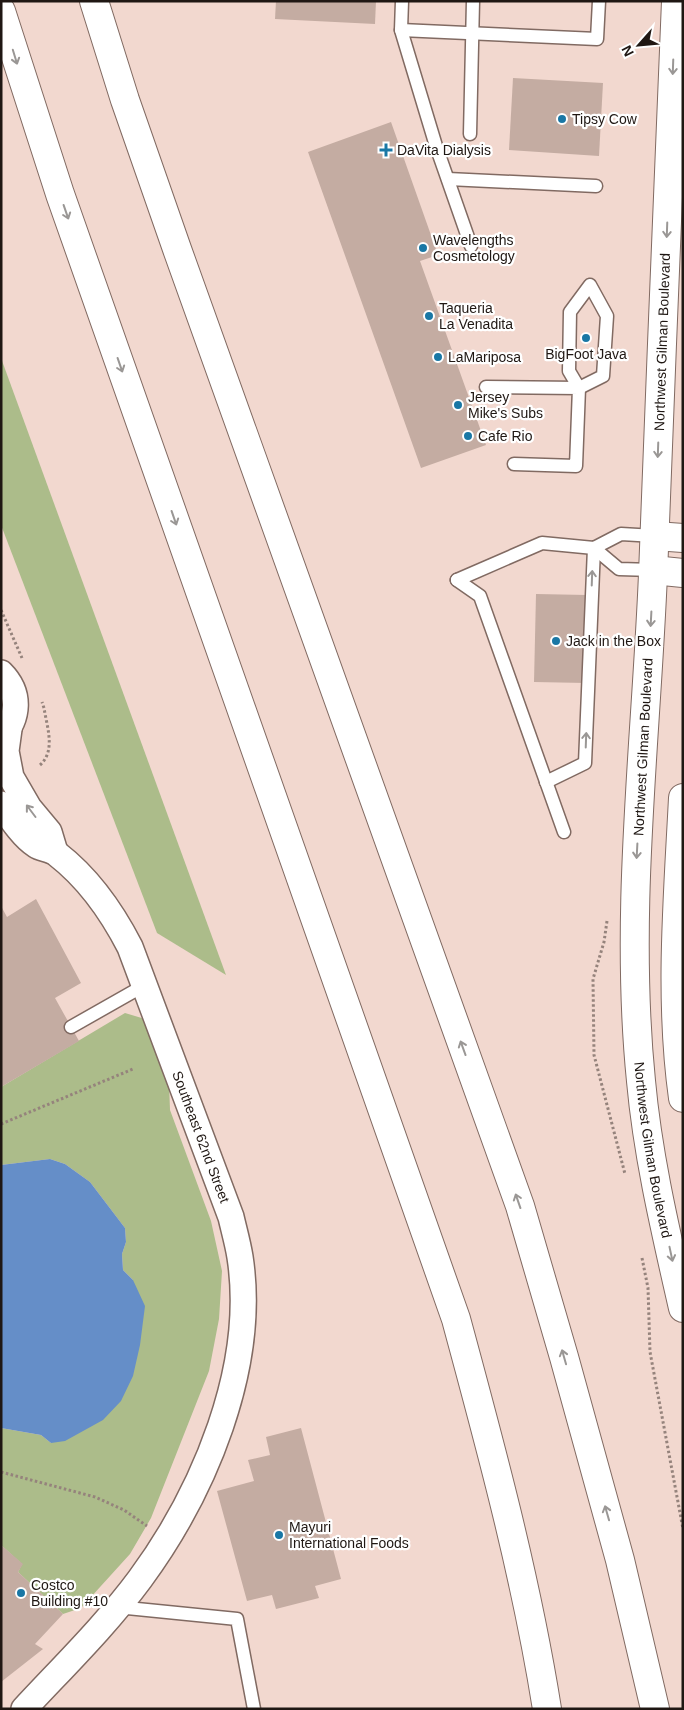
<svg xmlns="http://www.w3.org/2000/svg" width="684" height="1710" font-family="Arial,sans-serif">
	<rect width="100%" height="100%" fill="#f2d8cf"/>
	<!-- green -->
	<g fill="#acbc8a">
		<path d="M1,358L226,975L157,933L1,525Z"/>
		<path d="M125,1013L145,1019L169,1082L170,1110L211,1221L222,1271L219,1319L209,1371L151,1518L130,1554L81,1608L63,1614L18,1572L22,1564L1,1545V1428L41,1435L51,1443L133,1280L123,1270L122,1254L126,1242L125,1228L90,1182L65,1164L50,1159L1,1165V1087Z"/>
	</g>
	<!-- water -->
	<path fill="#658ec8" d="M50,1159L65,1164L90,1182L125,1228L126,1242L122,1254L123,1270L133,1280L145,1306L140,1345L133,1376L121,1401L103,1420L65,1441L51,1443L41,1435L1,1428V1165Z"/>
	<!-- building -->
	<g fill="#c4aca2">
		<path d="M276,1H376L375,24L275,19Z"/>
		<path d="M513,78L603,83L599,156L509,150Z"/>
		<path d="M391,122L438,255L420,261L486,445L421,468L308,152Z"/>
		<path d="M536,594L587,595L586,683L534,682Z"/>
		<path d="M36,899L81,983L55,998L79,1041L1,1087V906L7,917Z"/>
		<path d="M301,1428L341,1579L315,1586L319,1598L276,1609L272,1595L247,1601L217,1491L254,1481L248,1460L270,1455L266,1437Z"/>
		<path d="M1,1545L23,1564L18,1572L63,1614L35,1644L43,1649L1,1682Z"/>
	</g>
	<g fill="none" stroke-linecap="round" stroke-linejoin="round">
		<defs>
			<g id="service">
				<path d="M402,1L401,30L436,146L471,246"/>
				<path d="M401,30L597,39L599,1"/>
				<path d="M470,134L473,1"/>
				<path d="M448,179L596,186"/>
				<path d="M590,285L607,316L603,376L579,388L569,371L570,312Z"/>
				<path d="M486,387L579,388L576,466L514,464"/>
				<path d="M594,548L619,569L653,570"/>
				<path d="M457,580L480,596L564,832"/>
				<path d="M457,580L542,543L594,548L621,534L655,536"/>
				<path d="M546,782L585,763L594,548"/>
				<path d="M71,1027L145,985"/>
				<path d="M117,1607L237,1619L254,1709"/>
			</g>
			<g id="minor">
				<path d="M1,673C21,693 19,718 1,738"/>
				<path d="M9,729L6,751L11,777L29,808L49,832L55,852"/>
				<path id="s1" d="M1,804C10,817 23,837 36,845C42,849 51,849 57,854C88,878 112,912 130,947L231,1217C234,1230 238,1244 240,1257C257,1367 204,1492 140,1579C106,1625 63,1667 24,1709"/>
			</g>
			<g id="tertiary">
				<path id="s2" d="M676,1C667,192 661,383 653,574C646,743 624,913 641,1081C648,1158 666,1233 683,1308"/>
				<path d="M655,536L683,538"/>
				<path d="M653,570L683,573"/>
				<path d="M683,798C678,897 669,998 683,1098"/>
			</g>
			<g id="motorway">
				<path d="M94,1L125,100L177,249L520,1206L564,1357L620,1560L655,1709"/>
				<path d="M1,11L60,194L456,1319C491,1448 526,1577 547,1709"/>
			</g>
		</defs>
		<!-- service casing -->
		<use href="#service" stroke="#816a62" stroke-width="15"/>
		<!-- minor casing -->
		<use href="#minor" stroke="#816a62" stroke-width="28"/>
		<!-- tertiary casing -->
		<use href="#tertiary" stroke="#816a62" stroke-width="30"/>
		<!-- motorway casing -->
		<use href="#motorway" stroke="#816a62" stroke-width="30"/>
		<!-- path -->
		<g stroke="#95837c" stroke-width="3" stroke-dasharray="2.5 2.5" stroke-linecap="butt">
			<path d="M1,610L22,658"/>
			<path d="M40,765C56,751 47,727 44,708L42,702"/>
			<path d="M607,921L604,942L593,979L594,1055L625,1174"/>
			<path d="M1,1124L133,1069"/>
			<path d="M642,1258L648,1288L650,1352L683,1529"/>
			<path d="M1,1472L95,1497L124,1510L147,1526"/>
		</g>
		<!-- service -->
		<use href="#service" stroke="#fff" stroke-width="12"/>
		<!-- minor -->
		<use href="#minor" stroke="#fff" stroke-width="25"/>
		<!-- tertiary -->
		<use href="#tertiary" stroke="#fff" stroke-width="28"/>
		<!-- motorway -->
		<use href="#motorway" stroke="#fff" stroke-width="28"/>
	</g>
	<!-- one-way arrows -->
	<defs><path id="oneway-shaft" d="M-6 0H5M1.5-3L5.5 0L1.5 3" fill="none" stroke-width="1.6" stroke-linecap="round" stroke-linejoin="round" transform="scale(1.25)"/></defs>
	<g stroke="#9a9795">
		<use href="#oneway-shaft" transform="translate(15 57) rotate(73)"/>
		<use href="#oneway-shaft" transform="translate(673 67) rotate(92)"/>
		<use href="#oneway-shaft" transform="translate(66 212) rotate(71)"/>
		<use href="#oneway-shaft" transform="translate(667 230) rotate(92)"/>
		<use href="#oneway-shaft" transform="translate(120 365) rotate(71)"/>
		<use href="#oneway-shaft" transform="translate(658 450) rotate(92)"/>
		<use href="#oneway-shaft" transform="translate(174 518) rotate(71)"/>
		<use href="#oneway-shaft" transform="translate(592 578) rotate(-88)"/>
		<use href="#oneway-shaft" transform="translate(651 619) rotate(93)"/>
		<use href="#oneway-shaft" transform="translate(586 740) rotate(-88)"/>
		<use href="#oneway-shaft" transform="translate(31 811) rotate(-127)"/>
		<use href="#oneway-shaft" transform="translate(637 851) rotate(93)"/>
		<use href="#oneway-shaft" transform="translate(463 1048) rotate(-110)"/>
		<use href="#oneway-shaft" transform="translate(518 1201) rotate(-109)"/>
		<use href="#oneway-shaft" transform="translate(671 1254) rotate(78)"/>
		<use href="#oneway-shaft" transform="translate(564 1357) rotate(-106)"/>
		<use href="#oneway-shaft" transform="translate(607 1513) rotate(-106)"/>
	</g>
	<!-- markers -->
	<g fill="#1977a5" stroke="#fff" stroke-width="2">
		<circle cx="562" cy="119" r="5"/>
		<path d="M383.5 142.5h5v5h5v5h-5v5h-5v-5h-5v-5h5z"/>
		<circle cx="423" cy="248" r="5"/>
		<circle cx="429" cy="316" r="5"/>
		<circle cx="586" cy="338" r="5"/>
		<circle cx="438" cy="357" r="5"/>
		<circle cx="458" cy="405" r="5"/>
		<circle cx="468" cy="436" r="5"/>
		<circle cx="556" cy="641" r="5"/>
		<circle cx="279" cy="1535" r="5"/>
		<circle cx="21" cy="1593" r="5"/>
	</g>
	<g text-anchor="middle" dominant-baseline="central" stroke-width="4.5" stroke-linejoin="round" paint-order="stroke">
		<!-- poi labels -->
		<g font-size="14" fill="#1f1713" stroke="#fff" text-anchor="start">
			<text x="572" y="119">Tipsy Cow</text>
			<text x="397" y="150">DaVita Dialysis</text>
			<text x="433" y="240">Wavelengths<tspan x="433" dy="16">Cosmetology</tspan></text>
			<text x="439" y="308">Taqueria<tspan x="439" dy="16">La Venadita</tspan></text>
			<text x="586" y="354" text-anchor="middle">BigFoot Java</text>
			<text x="448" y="357">LaMariposa</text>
			<text x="468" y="397">Jersey<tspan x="468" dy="16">Mike's Subs</tspan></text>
			<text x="478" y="436">Cafe Rio</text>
			<text x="566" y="641">Jack in the Box</text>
			<text x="289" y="1527">Mayuri<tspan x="289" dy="16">International Foods</tspan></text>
			<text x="31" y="1585">Costco<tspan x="31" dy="16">Building #10</tspan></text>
		</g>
		<!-- street labels -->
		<g font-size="14" fill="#1f1713" stroke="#fff">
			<text transform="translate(662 342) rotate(-88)">Northwest Gilman Boulevard</text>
			<text transform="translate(643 747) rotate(-87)">Northwest Gilman Boulevard</text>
			<text stroke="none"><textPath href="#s1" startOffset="399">Southeast 62nd Street</textPath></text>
			<text stroke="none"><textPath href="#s2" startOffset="1151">Northwest Gilman Boulevard</textPath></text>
		</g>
	</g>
	<!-- border -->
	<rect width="684" height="1710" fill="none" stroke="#1f1713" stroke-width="5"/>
	<!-- north arrow -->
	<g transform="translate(639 45) rotate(243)" stroke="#ffffff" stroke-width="4" paint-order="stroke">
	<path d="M0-4L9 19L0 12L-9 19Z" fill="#1f1713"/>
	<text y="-8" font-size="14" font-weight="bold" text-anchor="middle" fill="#1f1713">N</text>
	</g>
</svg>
